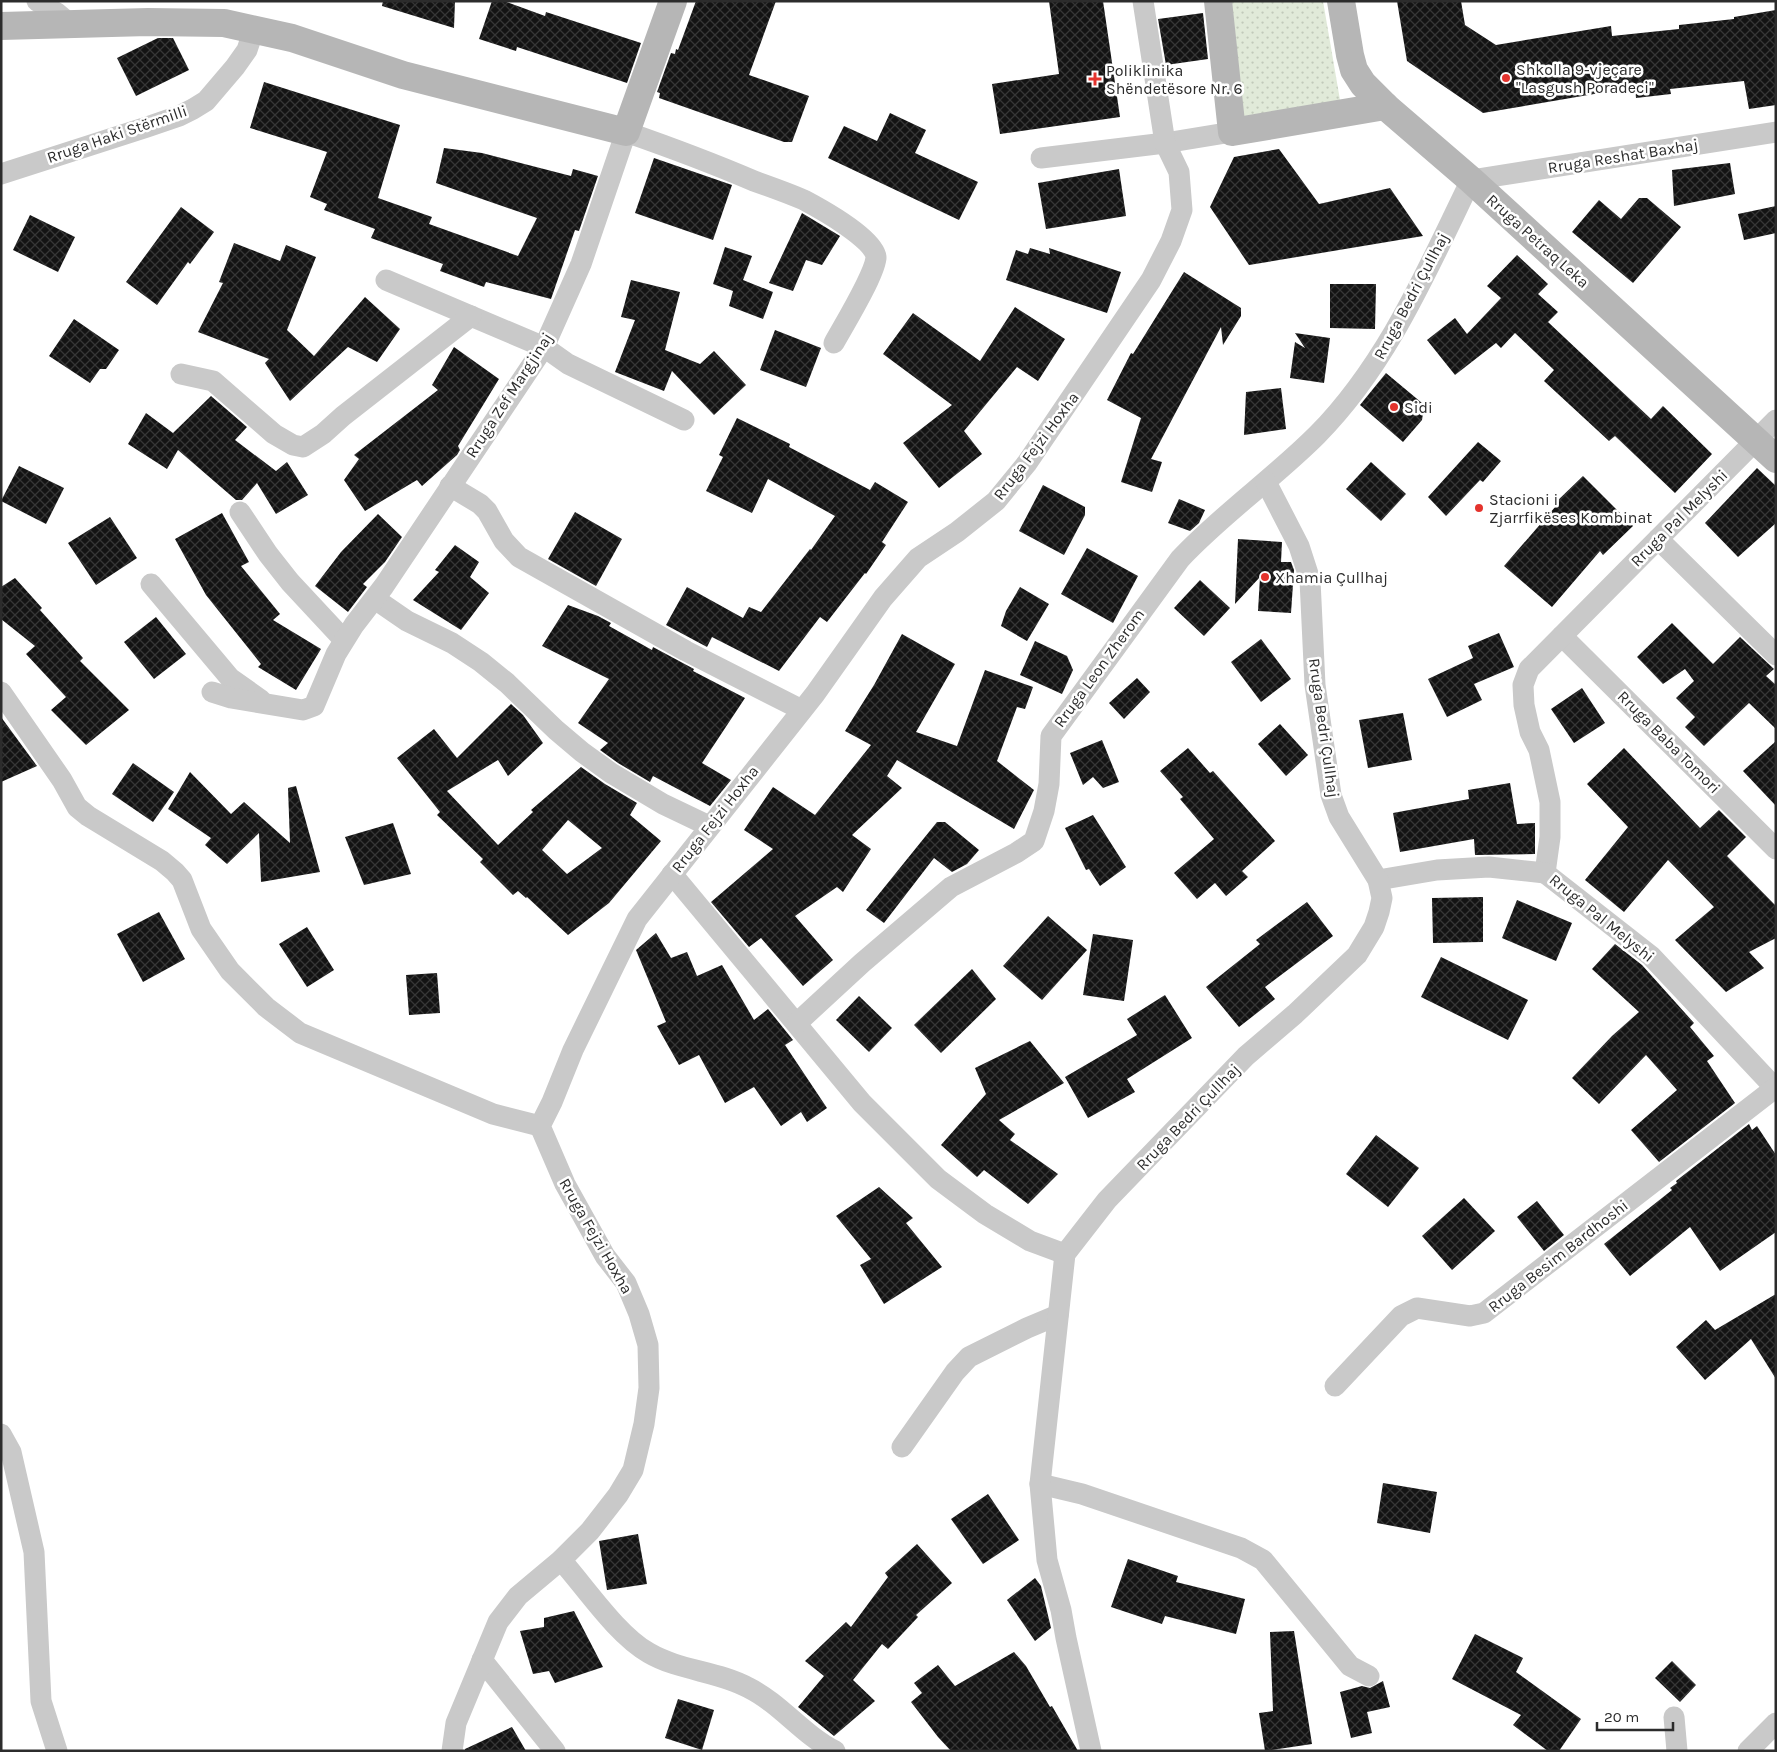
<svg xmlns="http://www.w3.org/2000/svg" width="1777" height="1752" font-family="Karla,sans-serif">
	<defs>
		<pattern id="grass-dots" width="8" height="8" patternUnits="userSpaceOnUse" patternTransform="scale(1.25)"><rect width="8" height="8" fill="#e1ead9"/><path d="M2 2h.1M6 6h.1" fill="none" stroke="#c1c9ba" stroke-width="1.8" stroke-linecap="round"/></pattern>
		<pattern id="building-cross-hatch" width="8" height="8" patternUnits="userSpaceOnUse" patternTransform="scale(1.25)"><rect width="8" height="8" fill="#131313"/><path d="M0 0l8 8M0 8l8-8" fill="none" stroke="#363636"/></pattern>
	</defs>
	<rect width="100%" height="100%" fill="#fff"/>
	<!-- grass -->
	<path fill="url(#grass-dots)" d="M1228,1H1323L1340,100L1242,119Z"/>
	<!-- building -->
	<g fill="url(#building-cross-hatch)" fill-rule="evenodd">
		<path d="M383,1H455L454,28L382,6Z"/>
		<path d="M492,1H504L545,16L546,12L641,43L627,83L517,47L516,51L479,39Z"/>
		<path d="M696,1H776L749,75L809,96L792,142H784L659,98L660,93L657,92L671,53L675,54L676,49L678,50Z"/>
		<path d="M1049,1H1103L1120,117L1000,134L992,84L1059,74Z"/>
		<path d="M1397,1H1461L1465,25L1496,45L1611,26L1612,36L1679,29V25L1734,19V17L1776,10V105L1749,109L1744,81L1670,89L1671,94L1636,98L1635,87L1483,113L1407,61Z"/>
		<path d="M1203,13L1208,59L1166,65L1158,19Z"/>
		<path d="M158,38H173L189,70L136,96L117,58Z"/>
		<path d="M264,82L400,125L378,198L432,217L429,224L518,256L537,218L436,183L444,148L482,153L571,176L573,169L598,176L579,231L575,230L551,299L486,282L484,287L440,271L443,264L371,238L375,229L324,210L327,204L310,197L327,152L250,128Z"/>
		<path d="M890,113L926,130L915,153L978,182L959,220L828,158L844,126L877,141Z"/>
		<path d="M1279,149L1319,204L1390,188L1423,236L1249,265L1210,207L1234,157Z"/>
		<path d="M654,158L732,185L713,240L635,213Z"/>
		<path d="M1730,163L1735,194L1674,206L1672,170Z"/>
		<path d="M1119,169L1126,216L1046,229L1038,183Z"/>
		<path d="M1639,198H1647L1681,227L1633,283L1572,232L1599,200L1621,219Z"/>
		<path d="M1776,206V233L1744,240L1738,214Z"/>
		<path d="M181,207L214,232L190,264L188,262L157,305L126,282Z"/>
		<path d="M802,213L840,236L822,265L806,260L793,291L769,283Z"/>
		<path d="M30,215L75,237L58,272L13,250Z"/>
		<path d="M234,243L280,261L286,245L316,257L287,330L314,356L365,297L400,329L377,362L348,347L290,401L265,363L269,359L198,332L223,283L219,282Z"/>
		<path d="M725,247L752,256L743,280L773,292L763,319L729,306L733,291L713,284Z"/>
		<path d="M1030,248L1050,254L1049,248L1121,272L1107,313L1006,280L1016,250L1028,254Z"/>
		<path d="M1517,255L1548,284L1538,294L1558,312L1548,322L1651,419L1663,406L1712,454L1675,493L1615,436L1609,441L1544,381L1554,370L1515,333L1501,348L1496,343L1455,375L1427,340L1455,318L1467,334L1501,298L1487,286Z"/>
		<path d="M1184,272L1241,308V316L1223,345L1221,327L1151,459L1162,462L1152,492L1121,482L1141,418L1107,400L1131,353L1133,354Z"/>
		<path d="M631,280L680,292L665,350L700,364L714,351L746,385L714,415L672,371L664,391L615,372L635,320L621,317Z"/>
		<path d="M1330,284H1376L1375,329L1330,328Z"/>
		<path d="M1015,307L1065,339L1038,381L1017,367L964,431L982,454L939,488L903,443L952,405L883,354L913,313L980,361Z"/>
		<path d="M74,319L119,350L106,369H100L90,383L49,356Z"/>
		<path d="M775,330L821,348L806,387L760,370Z"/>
		<path d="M1295,333L1330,338L1324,383L1290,378L1295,342L1305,348Z"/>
		<path d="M454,347L499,379L458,446L460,450L457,455L422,486L417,480L365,511L344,480L359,459L354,455L438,390L432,385Z"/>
		<path d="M1386,373L1428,408L1423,414L1422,420L1403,442L1360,405Z"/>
		<path d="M1281,388L1286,429L1244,435L1246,392Z"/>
		<path d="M211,396L247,427L235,440L276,471L287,462L308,495L276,514L257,483L242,500H236L178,450L167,469L128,444L146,413L173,433Z"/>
		<path d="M737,418L790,444L789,447L870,490L875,482L908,502L882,542L886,545L866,574L865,573L827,622L820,617L779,671L712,637L707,647L666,625L687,587L743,618L749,607L761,612L810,549L811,550L835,516L768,479L752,513L706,491L723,457L719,455Z"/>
		<path d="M1478,442L1501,461L1483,482L1480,480L1446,516L1428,497Z"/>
		<path d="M1371,462L1406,494L1381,521L1346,489Z"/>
		<path d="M19,466L64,488L46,524L1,501Z"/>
		<path d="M1757,468L1776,486V523L1738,557L1705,523Z"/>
		<path d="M1583,476L1633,526L1603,555L1600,551L1552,607L1504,566L1556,506L1554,504Z"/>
		<path d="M1043,485L1085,507V515L1064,555L1019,531Z"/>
		<path d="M1179,499L1205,510L1199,523L1190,531L1168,523Z"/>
		<path d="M575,512L622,539L596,586L548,559Z"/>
		<path d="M222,513L249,562L241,566L280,614L273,620L321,649L296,690L258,667L261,664L206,595L175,539Z"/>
		<path d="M378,514L402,537L385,562L363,584L367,587L348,612L315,586L341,552Z"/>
		<path d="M110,517L137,558L96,585L68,543Z"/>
		<path d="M1238,539L1282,542L1281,562H1291L1294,570L1291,613L1258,611L1260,577L1235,604Z"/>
		<path d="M455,545L479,562L470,577L489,593L461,630L413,600L439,572L435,570Z"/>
		<path d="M1087,548L1138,576L1113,623L1061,594Z"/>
		<path d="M15,578L42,608L40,610L83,658L80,661L129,710L86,745L51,710L66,697L26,654L35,646L1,619V587Z"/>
		<path d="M1200,580L1230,608L1204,636L1174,608Z"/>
		<path d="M1020,587L1049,604L1027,641L1001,626L1006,611Z"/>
		<path d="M568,605L598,616L611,623L609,626L652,650L653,647L694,669L693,671L745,698L702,763L731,780L710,806L653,776L650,782L618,763L600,750L608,743L578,723L609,679L542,646Z"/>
		<path d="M156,617L186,654L154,679L124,642Z"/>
		<path d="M1672,623L1713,664L1740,637L1774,669L1766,676L1776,685V729L1749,703L1704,746L1685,727L1695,717L1676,698L1694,681L1685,669L1663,684L1637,657Z"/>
		<path d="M1499,633L1514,667L1474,684L1482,700L1447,717L1428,679L1473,658L1468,646Z"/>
		<path d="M902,634L955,664L916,732L957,746L985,670L1033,687L1025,709L1017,707L997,761L1034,790L1014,829L897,760L887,776L902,788L852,835L871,849L843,892L837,887L795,916L833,960L803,986L761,938L749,947L711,902L773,849L744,830L773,787L815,815L871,745L845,731L874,685Z"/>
		<path d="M1261,639L1291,679L1261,702L1231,662Z"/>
		<path d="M1035,641L1067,656L1073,670L1062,694L1020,675Z"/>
		<path d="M1137,678L1150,692L1124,719L1109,703Z"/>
		<path d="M1582,688L1605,723L1574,743L1551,709Z"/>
		<path d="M511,704L523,715L543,743L508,776L498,760L447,791L498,845L533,812L531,810L581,767L605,784L637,803L630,815L661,841L609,903L568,935L527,897L526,898L518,891L513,895L480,862L483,859L437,815L440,812L397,758L434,729L457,758ZM568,820L602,848L567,874L542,850Z"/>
		<path d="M1403,713L1412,760L1368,768L1359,720Z"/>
		<path d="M1,717L37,766L1,782Z"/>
		<path d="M1280,724L1308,755L1286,776L1258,744Z"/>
		<path d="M1102,740L1119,782L1103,788L1093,777L1083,785L1070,753Z"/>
		<path d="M1776,741V806L1743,771Z"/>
		<path d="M1188,748L1210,773L1213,771L1275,841L1242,871L1248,877L1226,896L1215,883L1197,899L1174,873L1214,839L1180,799L1183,797L1160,771Z"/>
		<path d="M1624,748L1700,828L1719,810L1746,837L1727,856L1776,906V938L1749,952L1764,968L1726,992L1675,940L1714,907L1668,860L1624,912L1585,880L1628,827L1587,784Z"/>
		<path d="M133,763L174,792L153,822L112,794Z"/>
		<path d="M190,772L231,814L244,802L290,843L288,788L296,786L320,872L261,882L259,833L227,864L205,845L211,838L168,809Z"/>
		<path d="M1510,783L1517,824L1535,823V854L1475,855L1474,839L1400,852L1393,813L1469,799L1468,790Z"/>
		<path d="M1093,815L1126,867L1100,886L1089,869L1086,870L1065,828Z"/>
		<path d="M937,822H945L979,850L967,864L952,872L934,858L884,923L866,910Z"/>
		<path d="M393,823L411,874L364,885L345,837Z"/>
		<path d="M1483,897V942L1433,943L1432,898Z"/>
		<path d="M1517,900L1572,923L1556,961L1502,938Z"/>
		<path d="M1307,902L1333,936L1265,987L1275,999L1239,1027L1206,987L1260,944L1256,940Z"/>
		<path d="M159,912L185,959L143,982L117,934Z"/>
		<path d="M1048,916L1087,950L1042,1000L1003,966Z"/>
		<path d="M307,927L334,970L307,987L279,944Z"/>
		<path d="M656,933L671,958L687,952L697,976L722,965L754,1020L768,1009L793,1040L785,1045L827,1108L807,1122L801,1112L781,1126L754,1087L725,1103L699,1055L679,1065L657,1026L666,1022L636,950Z"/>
		<path d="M1093,934L1133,940L1124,1001L1083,995Z"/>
		<path d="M1615,944L1642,965L1694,1023L1690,1027L1714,1056L1707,1061L1735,1103L1659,1162L1631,1130L1677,1090L1646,1055L1599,1104L1572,1078L1612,1036L1639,1012L1592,969Z"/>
		<path d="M1441,957L1484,978V979V978L1528,1000L1508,1040L1421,997Z"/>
		<path d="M972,969L996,999L941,1053L914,1025Z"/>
		<path d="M437,973L440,1013L409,1015L406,975Z"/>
		<path d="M1165,995L1192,1038L1127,1079L1135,1092L1088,1118L1065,1077L1137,1035L1127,1019Z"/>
		<path d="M859,996L892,1028L869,1052L836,1020Z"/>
		<path d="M1030,1041L1064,1083L999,1120L1015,1134L1010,1140L1058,1174L1028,1204L984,1170L977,1177L941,1145L986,1094L975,1068Z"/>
		<path d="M1749,1124L1752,1130L1757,1126L1776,1155V1232L1720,1271L1690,1227L1630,1276L1604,1244L1672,1190L1670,1188L1677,1183L1676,1181Z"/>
		<path d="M1376,1135L1419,1168L1388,1207L1346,1174Z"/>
		<path d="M879,1187L913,1218L906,1223L942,1267L884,1304L860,1265L871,1259L836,1216Z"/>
		<path d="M1464,1198L1495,1231L1452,1270L1422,1236Z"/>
		<path d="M1537,1201L1564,1235L1544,1251L1517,1217Z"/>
		<path d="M1776,1294V1379L1751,1339L1705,1380L1676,1347L1706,1320L1715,1330Z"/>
		<path d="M1383,1483L1437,1492L1430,1533L1377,1523Z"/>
		<path d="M988,1494L1019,1540L983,1564L951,1519Z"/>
		<path d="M638,1534L647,1584L607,1590L599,1541Z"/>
		<path d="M917,1544L952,1583L916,1615L918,1617L888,1649L882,1644L853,1680L875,1701L834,1736L798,1707L824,1676L805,1661L846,1622L851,1627L888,1577L885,1573Z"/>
		<path d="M1128,1559L1178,1576L1176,1582L1245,1599L1236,1634L1165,1616L1162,1624L1111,1607Z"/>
		<path d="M1035,1578L1041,1586L1051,1628L1035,1641L1007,1600Z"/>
		<path d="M574,1611L603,1667L555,1683L549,1671L533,1674L520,1631L544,1627V1618Z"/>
		<path d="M1294,1631L1312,1744L1265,1751L1259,1713L1273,1711L1270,1632Z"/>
		<path d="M1475,1634L1523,1658L1516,1672L1581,1719L1559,1751H1548L1513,1725L1521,1715L1452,1679Z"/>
		<path d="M1014,1652L1026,1666L1050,1707L1052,1706L1078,1751H951L938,1737L911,1702L922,1693L914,1683L938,1665L955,1686Z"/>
		<path d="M1672,1661L1696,1685L1680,1702L1655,1678Z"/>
		<path d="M1383,1681L1390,1707L1367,1712L1372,1733L1351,1738L1340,1692L1362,1686L1370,1688Z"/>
		<path d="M678,1699L714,1710L702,1750L665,1738Z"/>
		<path d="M512,1727L526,1751H465V1749Z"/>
	</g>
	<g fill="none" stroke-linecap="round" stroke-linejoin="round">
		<!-- street -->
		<g stroke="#c9c9c9" stroke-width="21">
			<path d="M37,1L57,13L70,24"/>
			<path d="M1041,158L1165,143L1232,132"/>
			<path d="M1,174L147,127L179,116L193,109L206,101L235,67L247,50L254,29"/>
			<path d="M386,280L544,347L568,364L684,420"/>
			<path d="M181,374L213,381L274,434L293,445L303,447L323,434L343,416L471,316"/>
			<path d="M450,486L480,504L487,511L504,541L519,557L686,651L802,710"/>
			<path d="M240,512L268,554L290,582L344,640"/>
			<path d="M1658,539L1776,655"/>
			<path d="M151,584L230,678L261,700"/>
			<path d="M375,599L407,621L452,643L481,662L507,683L556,730L582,752L611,773L663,804L709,826"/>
			<path d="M1562,636L1776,849"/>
			<path d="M1,692L62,780L77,807L88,816L162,861L175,872L182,880L201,929L230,971L266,1007L300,1033L493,1114L540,1126"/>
			<path d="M212,692L231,698L303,710L314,706L336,654L354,625L384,586L544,347L581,264L626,132C669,147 712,163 754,181C771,187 788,193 804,200C819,208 877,240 876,258C874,276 844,325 834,343"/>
			<path d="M1545,873L1550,837V802L1539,750L1530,732L1524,705L1523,685L1529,669L1776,420"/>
			<path d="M1545,873L1651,956L1776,1089"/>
			<path d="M672,874L862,1103L938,1179L985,1214L1030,1241L1065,1254"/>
			<path d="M1378,880L1437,870L1489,867L1545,873"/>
			<path d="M797,1023L862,963L951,887L1016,853L1034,841L1044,811L1049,784L1051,736L1180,559C1222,514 1273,479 1317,435C1388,363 1427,270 1471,180L1776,132"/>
			<path d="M1335,1386L1401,1316L1417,1308L1470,1316L1484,1313L1775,1088"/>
			<path d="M1,1434L11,1452L34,1552L41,1701L57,1751"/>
			<path d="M902,1447L955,1372L969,1357L1027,1328L1058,1315"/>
			<path d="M1040,1484L1082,1494L1241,1548L1263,1560L1350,1666L1369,1676"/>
			<path d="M561,1560C586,1588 617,1635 649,1653C680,1671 718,1671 749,1688C781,1704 803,1735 835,1751"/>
			<path d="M482,1660L555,1751"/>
			<path d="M1674,1717L1677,1751"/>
			<path d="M452,1751L456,1723L498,1622L518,1596L561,1560L590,1531L618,1495L633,1470L644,1424L649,1388L648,1345L639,1314L626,1283L605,1256L565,1184L540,1126L552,1102L573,1050L637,919L815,694L883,598L918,558L957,532L996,501L1027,463L1151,280L1171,241L1182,210L1179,172L1165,143L1143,1"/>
			<path d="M1091,1751L1066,1638L1061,1610L1047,1560L1040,1484L1065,1254L1107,1200L1246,1056L1295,1014L1357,955L1374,927L1379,912L1382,898L1378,880L1339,817L1331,795L1315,685L1310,580L1299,546L1266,482"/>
			<path d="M1748,1751L1776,1723"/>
		</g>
		<!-- secondary -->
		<g stroke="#b6b6b6" stroke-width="28">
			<path d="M1218,1L1232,132L1385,106"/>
			<path d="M1341,1L1350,55L1354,70L1363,84L1385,106L1471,180L1776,459"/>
			<path d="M1,26L148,22L224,23L292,38L403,75L626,132L673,1"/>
		</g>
	</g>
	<!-- markers -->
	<g fill="#e4332d" stroke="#fff" stroke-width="2">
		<circle cx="1506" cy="78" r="5"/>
		<path d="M1092.5 71.5h5v5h5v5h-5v5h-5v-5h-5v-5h5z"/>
		<circle cx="1394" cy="407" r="5"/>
		<circle cx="1479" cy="508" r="5"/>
		<circle cx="1265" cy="577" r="5"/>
	</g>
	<g text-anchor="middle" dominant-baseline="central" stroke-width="5" stroke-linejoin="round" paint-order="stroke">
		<!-- poi labels -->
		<g font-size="16" fill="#2c2c2c" stroke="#fff" text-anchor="start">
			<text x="1516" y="69">Shkolla 9-vjeçare<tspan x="1516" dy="18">"Lasgush Poradeci"</tspan></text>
			<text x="1106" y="70">Poliklinika<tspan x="1106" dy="18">Shëndetësore Nr. 6</tspan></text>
			<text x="1404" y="407">Sidi</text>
			<text x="1489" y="499">Stacioni i<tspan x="1489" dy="18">Zjarrfikëses Kombinat</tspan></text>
			<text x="1275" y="577">Xhamia Çullhaj</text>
		</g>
		<!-- street labels -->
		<g font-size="16" fill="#2c2c2c" stroke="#fff">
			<text transform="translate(117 134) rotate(-19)">Rruga Haki Stërmilli</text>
			<text transform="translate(1623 156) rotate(-9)">Rruga Reshat Baxhaj</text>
			<text transform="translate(1538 241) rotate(42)">Rruga Petraq Leka</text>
			<text transform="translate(1411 296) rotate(-62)">Rruga Bedri Çullhaj</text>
			<text transform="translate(509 395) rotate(-57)">Rruga Zef Margjinaj</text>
			<text transform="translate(1036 446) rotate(-53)">Rruga Fejzi Hoxha</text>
			<text transform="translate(1679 518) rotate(-45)">Rruga Pal Melyshi</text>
			<text transform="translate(1099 668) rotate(-54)">Rruga Leon Zherom</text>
			<text transform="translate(1324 728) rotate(82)">Rruga Bedri Çullhaj</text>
			<text transform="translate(1669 742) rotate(45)">Rruga Baba Tomori</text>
			<text transform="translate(715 819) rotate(-52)">Rruga Fejzi Hoxha</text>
			<text transform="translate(1602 918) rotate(39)">Rruga Pal Melyshi</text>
			<text transform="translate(1188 1117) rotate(-46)">Rruga Bedri Çullhaj</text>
			<text transform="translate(596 1236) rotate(60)">Rruga Fejzi Hoxha</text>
			<text transform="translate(1558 1256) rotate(-38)">Rruga Besim Bardhoshi</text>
		</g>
	</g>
	<!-- border -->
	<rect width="1777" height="1752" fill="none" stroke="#2c2c2c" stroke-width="5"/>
	<!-- scale -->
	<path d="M1597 1722v8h76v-8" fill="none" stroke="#2c2c2c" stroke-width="2.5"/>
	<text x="1604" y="1722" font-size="15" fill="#2c2c2c" stroke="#ffffff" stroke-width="4" paint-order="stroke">20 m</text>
</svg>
